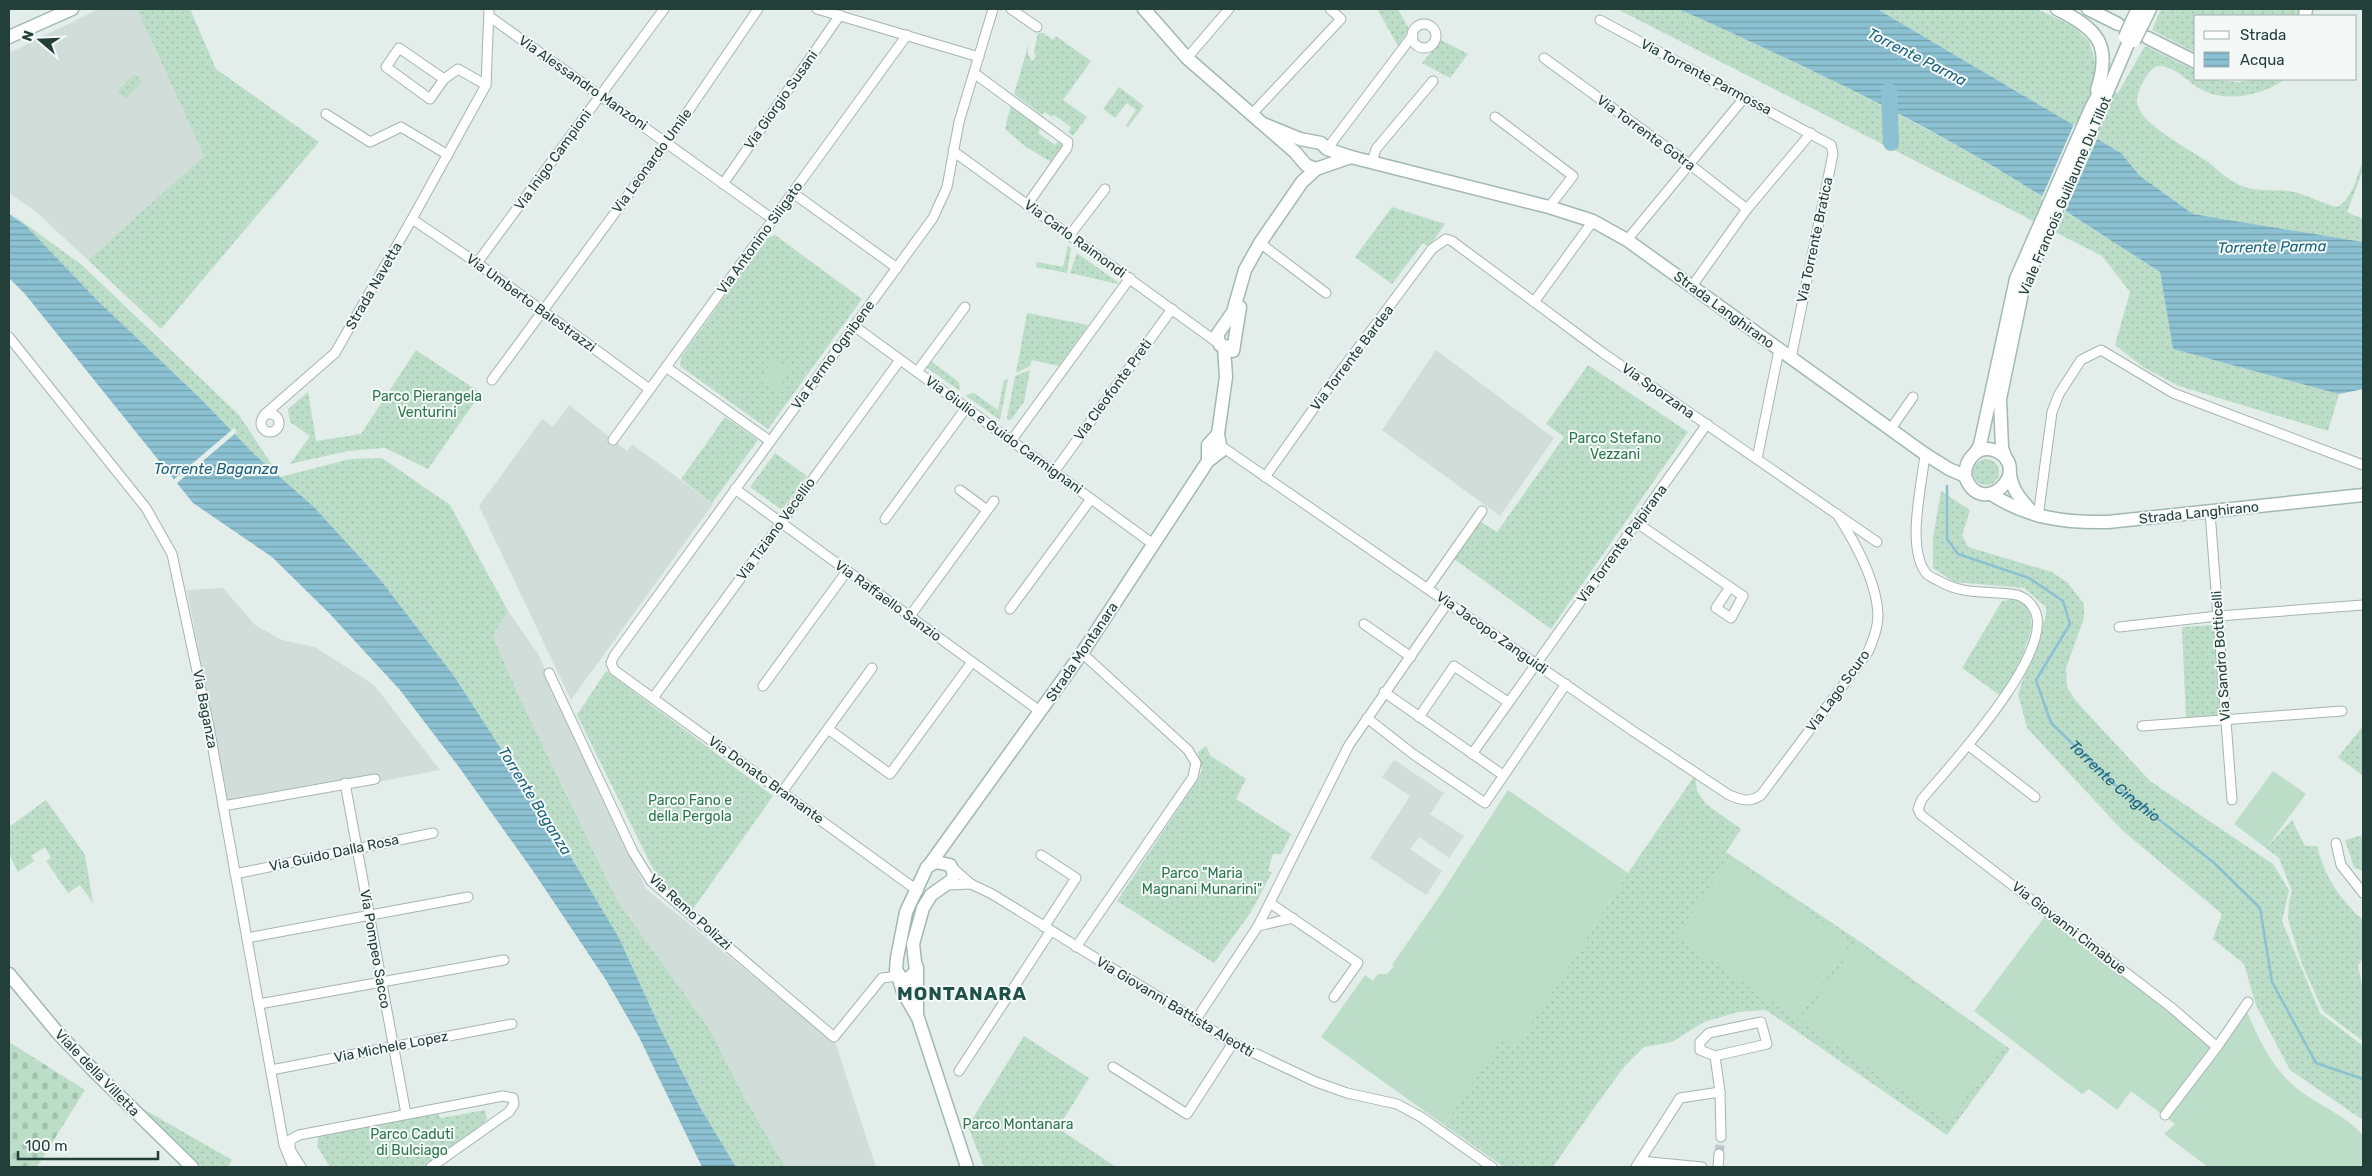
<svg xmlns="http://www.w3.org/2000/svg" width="2372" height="1176" font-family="Rubik,sans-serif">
	<defs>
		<pattern id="grass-dots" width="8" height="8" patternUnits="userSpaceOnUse" patternTransform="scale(1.25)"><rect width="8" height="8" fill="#bcdec8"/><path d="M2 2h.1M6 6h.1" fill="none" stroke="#a1c0ad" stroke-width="1.8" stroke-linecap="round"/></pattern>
		<pattern id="cemetery-stones" width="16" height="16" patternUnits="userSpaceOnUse" patternTransform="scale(1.25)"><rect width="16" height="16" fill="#bcdec8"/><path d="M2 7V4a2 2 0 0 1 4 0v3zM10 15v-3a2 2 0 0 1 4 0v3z" fill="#a1c0ad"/></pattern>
		<pattern id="water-rules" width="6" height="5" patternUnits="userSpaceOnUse" patternTransform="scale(1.25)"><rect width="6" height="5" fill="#8bc1d2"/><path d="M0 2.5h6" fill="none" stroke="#719eab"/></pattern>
	</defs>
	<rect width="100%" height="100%" fill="#e3edea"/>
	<!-- built -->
	<g fill="#d1ddd9">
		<path d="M99,9H137L204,156L88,260L34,210L9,193V53Z"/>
		<path d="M1436,350L1554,438L1500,516L1382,430Z"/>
		<path d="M569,405L627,451L632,444L713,504L571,700L479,506L542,419L553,427Z"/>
		<path d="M223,588L255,625L282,640L315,647L374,685L440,770L229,810L187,590Z"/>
		<path d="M508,611L538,654L646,889L835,1042L876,1167H785L745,1098L709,1028L618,902L512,681L493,635Z"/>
		<path d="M1394,760L1444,793L1430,814L1464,836L1449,858L1419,837L1410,849L1442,871L1426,895L1370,858L1410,796L1382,777Z"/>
	</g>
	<!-- grass -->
	<g fill="url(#grass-dots)">
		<path d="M137,9H190L216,69L319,142L161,329L88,260L204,156Z"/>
		<path d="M1377,9H1398L1409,29L1398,46Z"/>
		<path d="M1617,9H1678L1806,66L1951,142L2008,175L2160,272L2173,349L2339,394L2328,431L2179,386L2143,367L2115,345L2130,292L2102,256Z"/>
		<path d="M1877,9H2037L2073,26L2089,41L2096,64L2093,82L2118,93L2145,46L2196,71V79L2239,82L2258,79H2285C2264,95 2227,103 2202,90C2189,83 2176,67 2160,66C2148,66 2137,91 2137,102C2138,123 2191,150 2208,162C2219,170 2228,181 2242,186C2259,193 2276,188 2294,192C2309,195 2322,204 2337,207C2353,199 2357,175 2363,161V170L2347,212L2363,219V242L2193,214L2140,176L2121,153Z"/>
		<path d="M2161,9H2299L2298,16H2196V53L2152,30Z"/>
		<path d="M1038,33H1043L1053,40L1056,36L1091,61L1063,100L1087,117L1073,136L1068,132L1071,127L1054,115L1052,117L1044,112L1042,115L1014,94L1028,46V54L1032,61L1036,56L1034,52Z"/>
		<path d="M1441,40L1468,54L1450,78L1422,63Z"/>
		<path d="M135,74L142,82L125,99L117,91Z"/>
		<path d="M1119,87L1144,106L1128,127L1126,125L1136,110L1127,103L1115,118L1103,109Z"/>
		<path d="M1011,104L1040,129L1038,133L1055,145L1059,140L1062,142V149H1059L1051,162L1026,147L1005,129Z"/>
		<path d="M1392,207L1445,224L1429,247L1423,243L1392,284L1355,257Z"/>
		<path d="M9,212L82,265L239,415L280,477L350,459L382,458L450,505L508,611L493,635L512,681L618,902L709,1028L745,1098L785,1167H736L701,1109L661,1030L619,938L568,852L454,676L379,578L314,507L254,454L200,398L99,302L25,225Z"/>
		<path d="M775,235L862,299L768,429L680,366L681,357L767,238Z"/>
		<path d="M1068,246L1071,248L1067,273L1036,267L1037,262L1063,267Z"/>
		<path d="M1077,253L1119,283L1118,284L1070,273Z"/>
		<path d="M1027,313L1088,325L1059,366L1032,360L1030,366L1016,373Z"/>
		<path d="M416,350L481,393L428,469L385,448L348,451L290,464L310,436L290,422L288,409L308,392L316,441L361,434Z"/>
		<path d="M932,362L959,382L960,391L927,368Z"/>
		<path d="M1588,365L1688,432L1551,629L1454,559L1481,522L1497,532L1564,437L1546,424Z"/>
		<path d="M1030,370L1024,402L1010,421L1007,418L1015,376Z"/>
		<path d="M1008,379L1000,420L965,395L974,393L998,410L1004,380Z"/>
		<path d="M725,417L758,440L712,503L681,479Z"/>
		<path d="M775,453L807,476L782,510L750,487Z"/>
		<circle cx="1986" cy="472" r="13"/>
		<path d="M1941,491L1970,510L1962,535L1968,547L2052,572L2068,583L2084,604V618L2066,668L2067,687L2075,700L2150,781L2273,864L2289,890L2282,921L2320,1013L2363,1046V1120L2290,1070L2256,1005L2244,964L2213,939L2222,914L2122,830L2027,728L2018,694L2046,615V607L2024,588L1954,582L1933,568V538Z"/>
		<path d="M2017,599L2029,607L2032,628L2021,659L2001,696L1962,668L2002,601Z"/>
		<path d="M2215,625L2220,718L2186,720L2182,627Z"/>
		<path d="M606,671L773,796L693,909L658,879L577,715Z"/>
		<path d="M2363,726V776L2338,757Z"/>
		<path d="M1206,746L1211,756L1246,779L1236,799L1291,834L1281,854H1273L1268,871L1272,872L1251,912L1214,963L1117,901L1198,779L1202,770L1198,752Z"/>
		<path d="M1695,775L1697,791L1706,804L1741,829L1726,852L1859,941L2010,1049L1947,1135L1766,1010L1738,1012L1704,1022L1672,1042L1644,1047L1624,1067L1591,1112L1553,1167H1504L1444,1125L1501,1040L1515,1049L1628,873Z"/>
		<path d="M46,800L85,855L93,903L80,885L68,893L46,861L51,858L45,847L31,856L34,861L18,872L9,854V827Z"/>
		<path d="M2292,820L2305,846H2317C2324,876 2340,900 2363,920V957L2358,966L2363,990V1041L2323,1011L2302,964L2288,919L2289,901L2292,891L2279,858L2266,848Z"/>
		<path d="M2363,835V870L2362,871L2354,867L2345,840Z"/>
		<path d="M1024,1036L1089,1078L1058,1128L1116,1167H984L968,1126Z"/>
		<path d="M138,1106L232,1160L228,1167H203L197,1163Z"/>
		<path d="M485,1110L487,1120L476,1128L477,1131L426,1167H330L317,1146L319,1133L418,1114L419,1117L435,1115L436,1111L441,1118Z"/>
	</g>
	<!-- cemetery -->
	<path fill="url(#cemetery-stones)" d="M9,1042L85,1090L37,1167H9Z"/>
	<!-- garden -->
	<g fill="#bcdec8">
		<path d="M774,358L792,370L776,392L759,380Z"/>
		<path d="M2273,771L2306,794L2266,848L2234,824Z"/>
		<path d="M1508,790L1628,873L1515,1050L1501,1041L1444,1125L1321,1037L1365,975L1373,981L1378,974H1387L1394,966L1392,965L1441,894Z"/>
		<path d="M1729,858L1851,942L1798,1019L1676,937Z"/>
		<path d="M2046,915L2215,1049L2238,1018L2247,1012C2259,1039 2271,1066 2294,1086C2316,1105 2342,1112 2363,1135V1167H2208L2164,1134L2175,1124L2131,1091L2117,1110L2089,1089L2082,1094L1974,1011Z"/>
		<path d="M1856,944L2004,1047L1948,1122L1801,1022Z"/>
	</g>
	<!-- water -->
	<g fill="url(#water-rules)">
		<path d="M1678,9H1877L2121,153L2140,176L2193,214L2363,242V389L2339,394L2173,349L2160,272C2091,228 2023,182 1951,142C1863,93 1771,50 1678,9Z"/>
		<path d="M9,214L25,225L99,302L200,398L254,454L314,507L379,578L454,676L568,852L619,938L661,1030L701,1109L736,1167H702L639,1037L606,980L533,871L459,767L400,690L329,613L272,557L193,503L25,294L9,278Z"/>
	</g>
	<!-- pier -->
	<g fill="#e3edea">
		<path d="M2074,124L2098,137L2064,214L2041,199Z"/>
		<path d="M234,428L237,432L176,484L173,480Z"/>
	</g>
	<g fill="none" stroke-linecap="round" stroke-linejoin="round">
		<!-- stream -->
		<path stroke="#8bc1d2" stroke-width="2.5" id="s1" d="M1947,486V539L1958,554L2029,578L2063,601L2070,624L2036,680L2051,723L2115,785L2213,862L2260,908L2272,982L2316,1063L2363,1079"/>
		<!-- river -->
		<path stroke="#8bc1d2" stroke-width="16" d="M1889,91L1891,143"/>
		<!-- street-tunnel -->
		<path stroke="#bccac7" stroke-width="9" stroke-dasharray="9 4.5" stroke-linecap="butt" d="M1719,1154L1721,1137"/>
		<defs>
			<g id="street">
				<path d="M817,9L979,57"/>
				<path d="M1011,9L1037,27"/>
				<path d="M490,17L774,220"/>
				<path d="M1600,20L1831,145L1833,154L1791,358"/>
				<circle cx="1424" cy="36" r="12"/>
				<path d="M1187,58L1229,9"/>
				<path d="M1544,58L1688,163L1747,209"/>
				<path d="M974,73L1068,142L1067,148L1027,205"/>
				<path d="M444,79L399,48L386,67L430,99L444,79L458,69L486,85"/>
				<path d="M326,114L370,142L401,127L448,155"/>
				<path d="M1252,114L1341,19L1330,9"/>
				<path d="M1495,117L1573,176L1549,207"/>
				<path d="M1327,149L1413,35"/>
				<path d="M953,151L1218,343"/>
				<path d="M1372,162L1376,149L1433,81"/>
				<path d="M723,184L840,15"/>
				<path d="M793,193L897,268"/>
				<path d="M412,219L477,263L648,388"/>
				<path d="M1070,235L1105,189"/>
				<path d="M1627,240L1744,98"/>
				<path d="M1260,243L1326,293"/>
				<path d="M477,263L664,9"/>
				<path d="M1692,286L1747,209L1811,133"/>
				<path d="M1534,302L1593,221"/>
				<path d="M854,326L1153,544"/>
				<path d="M9,337L146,508L172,554L209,727L284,1145L293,1167"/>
				<path d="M666,367L770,441"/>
				<path d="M917,372L965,307"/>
				<path d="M492,380L667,142L758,9"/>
				<circle cx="270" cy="423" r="9"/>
				<path d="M264,415L335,353L412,219L486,85L489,9"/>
				<path d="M1890,430L1913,397"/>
				<path d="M613,440L907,35"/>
				<path d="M1011,441L1130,278"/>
				<path d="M1221,446L1630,729L1729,795C1741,800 1750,803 1761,795L1868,652C1873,640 1878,628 1878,615C1877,582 1855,542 1837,514"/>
				<path d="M1925,454C1922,485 1906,547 1926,573C1929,577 1936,579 1939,581C1965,596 1989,590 2017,595C2024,597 2030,602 2034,609C2058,650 1949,767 1922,799L1918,809L1921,815L2172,1008L2217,1047L2165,1115"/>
				<path d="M1757,459L1779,350"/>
				<path d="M1054,472L1172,309"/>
				<path d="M1265,477L1329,387L1432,249L1446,239L1452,241L1603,353L1877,542"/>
				<path d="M735,489L1041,712"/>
				<path d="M960,490L987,510"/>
				<path d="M2210,512L2232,800"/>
				<path d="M2038,517L2052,412L2059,394L2081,360L2101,350L2173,393L2363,465"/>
				<path d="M885,519L966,408"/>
				<path d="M1637,523L1743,596L1731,618L1716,608L1730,587"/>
				<path d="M1428,588L1482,511"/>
				<path d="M1010,609L1091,499"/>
				<path d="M910,616L994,501"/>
				<path d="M1364,624L1411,657"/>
				<path d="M2119,627L2218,616L2363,605"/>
				<path d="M549,673L633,852L651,881L834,1037L882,978L898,976"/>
				<path d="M763,686L847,571"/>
				<path d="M1384,692L1503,775"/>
				<path d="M653,698L900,360"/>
				<path d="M1419,717L1454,666L1508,702"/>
				<path d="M1367,718L1413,754L1485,803L1566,684"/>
				<path d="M2142,726L2342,711"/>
				<path d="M828,729L890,774L972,662"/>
				<path d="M1968,745L2035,797"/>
				<path d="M1472,754L1707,424"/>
				<path d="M345,783L406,1114"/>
				<path d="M782,792L872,668"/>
				<path d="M223,806L375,779"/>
				<path d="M2336,843L2341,865L2363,893"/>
				<path d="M1041,855L1076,878L1044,927"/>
				<path d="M954,869L971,884L992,894L1233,1043L1316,1082L1347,1093L1397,1104L1421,1117L1492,1167"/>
				<path d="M235,874L433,833"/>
				<path d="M947,885L971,884"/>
				<path d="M918,891L614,670L611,663L614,656L933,218L947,187L959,122L993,9"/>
				<path d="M1270,903L1358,963L1334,997"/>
				<path d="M1258,926L1293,918"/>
				<path d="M247,938L468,897"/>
				<path d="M1076,947L1193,777L1196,763L1188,750L1082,653"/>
				<path d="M259,1004L504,960"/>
				<path d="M1195,1021L1258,926L1349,745L1448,602"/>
				<path d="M1761,1022L1767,1044L1715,1056L1700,1050V1042L1709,1033Z"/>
				<path d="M2217,1047L2248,1002"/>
				<path d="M1715,1056L1720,1092L1721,1137"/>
				<path d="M1113,1067L1187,1114L1233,1043"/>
				<path d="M271,1070L512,1024"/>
				<path d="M959,1071L1050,932"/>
				<path d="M290,1148V1140L299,1135L503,1096L513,1098L514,1104L509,1112L431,1167"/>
				<path d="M291,1151L301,1167"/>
				<path d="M1640,1161L1702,1167"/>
				<path d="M1636,1167L1680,1098L1720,1092"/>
				<path d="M1718,1167L1719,1154"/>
			</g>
			<g id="secondary">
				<path d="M1144,9L1187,58L1295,152L1306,165L1316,169L1351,157"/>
				<path d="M2057,9C2098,29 2112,45 2097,90"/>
				<path d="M2088,9L2118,24"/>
				<path d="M2305,16L2306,9"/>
				<path d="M2132,21L2138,9"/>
				<path d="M2142,25L2150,9"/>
				<path d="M9,37L72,9"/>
				<path d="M2148,38L2196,62"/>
				<path d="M1266,125L1300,139L1321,143L1327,149L1351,157L1549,207L1593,221L1627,240L1925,454L1949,469L1965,476C1981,521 2033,471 1998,452C1979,442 1965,459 1965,476"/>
				<path d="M1233,345L1228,347L1220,345L1217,335L1233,312L1245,270L1260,243L1302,182L1316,169"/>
				<path d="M1233,351L1240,307"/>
				<path d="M1976,452L1980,445L2016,279L2092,106L2104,84"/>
				<path d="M2006,459L2002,448L2000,399L2023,288L2130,39"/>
				<path d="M1208,461V445L1218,434"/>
				<path d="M2010,474C2012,491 2022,501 2034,514"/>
				<path d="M1991,494C2028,518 2065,523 2108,522L2363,495"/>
				<path d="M936,862L950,865L954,873L952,880L931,895L923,908L913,944L916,971L908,979L901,978L896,970L897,958L906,912L927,867Z"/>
				<path d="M930,864L1082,653L1208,461L1221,451L1218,434L1226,377L1224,347"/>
				<path d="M9,974L57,1032L95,1072L192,1167"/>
				<path d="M898,976L903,992L918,1018L967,1167"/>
				<path d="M917,1015V967"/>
			</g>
		</defs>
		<!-- street casing -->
		<use href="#street" stroke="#a5b5b2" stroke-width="11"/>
		<!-- secondary casing -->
		<use href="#secondary" stroke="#a1b9b3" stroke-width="15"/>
		<!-- street -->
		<use href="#street" stroke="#fff" stroke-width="9"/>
		<!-- secondary -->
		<use href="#secondary" stroke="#fff" stroke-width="12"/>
		<defs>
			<g id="secondary-bridge">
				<path d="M2125,37L2132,21"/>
				<path d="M2134,41L2142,25"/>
			</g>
		</defs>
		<!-- secondary-bridge casing -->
		<use href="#secondary-bridge" stroke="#a1b9b3" stroke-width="15" stroke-linecap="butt"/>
		<!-- secondary-bridge -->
		<use href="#secondary-bridge" stroke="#fff" stroke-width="12"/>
	</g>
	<g text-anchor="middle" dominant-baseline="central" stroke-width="4" stroke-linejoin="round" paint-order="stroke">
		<!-- street labels -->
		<g font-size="14" fill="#223f3a" stroke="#f4f9f7">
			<text transform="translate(1706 77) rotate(28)">Via Torrente Parmossa</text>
			<text transform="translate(583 83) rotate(35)">Via Alessandro Manzoni</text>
			<text transform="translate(781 100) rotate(-55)">Via Giorgio Susani</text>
			<text transform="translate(1646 133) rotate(36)">Via Torrente Gotra</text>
			<text transform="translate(553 160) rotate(-54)">Via Inigo Campioni</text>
			<text transform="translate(652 161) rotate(-54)">Via Leonardo Umile</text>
			<text transform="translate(2065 196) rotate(-67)">Viale Francois Guillaume Du Tillot</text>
			<text transform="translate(760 238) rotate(-54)">Via Antonino Siligato</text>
			<text transform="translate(1075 239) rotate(36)">Via Carlo Raimondi</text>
			<text transform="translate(1815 240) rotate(-78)">Via Torrente Bratica</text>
			<text transform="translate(374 286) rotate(-60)">Strada Navetta</text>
			<text transform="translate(531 303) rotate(36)">Via Umberto Balestrazzi</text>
			<text transform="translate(1724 310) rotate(36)">Strada Langhirano</text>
			<text transform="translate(833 355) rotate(-54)">Via Fermo Ognibene</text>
			<text transform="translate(1352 358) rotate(-53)">Via Torrente Bardea</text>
			<text transform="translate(1113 390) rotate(-54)">Via Cleofonte Preti</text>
			<text transform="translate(1658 391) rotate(35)">Via Sporzana</text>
			<text transform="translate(1004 435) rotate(36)">Via Giulio e Guido Carmignani</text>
			<text transform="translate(2199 513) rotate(-6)">Strada Langhirano</text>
			<text transform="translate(776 529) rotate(-54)">Via Tiziano Vecellio</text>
			<text transform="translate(1622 544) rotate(-54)">Via Torrente Pelpirana</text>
			<text transform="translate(888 601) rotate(36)">Via Raffaello Sanzio</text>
			<text transform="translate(1492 633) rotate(35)">Via Jacopo Zanguidi</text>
			<text transform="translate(1082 652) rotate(-56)">Strada Montanara</text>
			<text transform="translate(2221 656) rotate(-94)">Via Sandro Botticelli</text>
			<text transform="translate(1838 691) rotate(-54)">Via Lago Scuro</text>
			<text transform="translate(205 709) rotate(79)">Via Baganza</text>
			<text transform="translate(766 780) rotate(36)">Via Donato Bramante</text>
			<text transform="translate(334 853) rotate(-12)">Via Guido Dalla Rosa</text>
			<text transform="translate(690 912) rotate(42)">Via Remo Polizzi</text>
			<text transform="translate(2069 928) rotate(38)">Via Giovanni Cimabue</text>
			<text transform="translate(375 949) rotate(80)">Via Pompeo Sacco</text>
			<text transform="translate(1175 1007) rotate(31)">Via Giovanni Battista Aleotti</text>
			<text transform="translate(391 1047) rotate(-11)">Via Michele Lopez</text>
			<text transform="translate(97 1073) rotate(46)">Viale della Villetta</text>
		</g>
		<!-- park labels -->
		<g font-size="14" fill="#2c764f" stroke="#f4f9f7">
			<text x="427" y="396">Parco Pierangela<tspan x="427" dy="16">Venturini</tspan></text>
			<text x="1615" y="438">Parco Stefano<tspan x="1615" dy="16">Vezzani</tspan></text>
			<text x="690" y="800">Parco Fano e<tspan x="690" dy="16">della Pergola</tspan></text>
			<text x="1202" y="873">Parco "Maria<tspan x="1202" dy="16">Magnani Munarini"</tspan></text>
			<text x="1018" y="1124">Parco Montanara</text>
			<text x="412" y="1134">Parco Caduti<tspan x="412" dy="16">di Bulciago</tspan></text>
		</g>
		<!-- water labels -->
		<g font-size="15" font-style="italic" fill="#1b637c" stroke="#f4f9f7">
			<text transform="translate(1917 57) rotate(27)">Torrente Parma</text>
			<text transform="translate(2272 247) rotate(-1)">Torrente Parma</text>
			<text x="216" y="469">Torrente Baganza</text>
			<text stroke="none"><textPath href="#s1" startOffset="409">Torrente Cinghio</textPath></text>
			<text transform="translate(535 801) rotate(58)">Torrente Baganza</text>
		</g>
		<!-- district labels -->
		<g font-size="19" font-weight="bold" letter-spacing="1" fill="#1e5149" stroke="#f4f9f7">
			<text x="962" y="993">MONTANARA</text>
		</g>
	</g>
	<!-- border -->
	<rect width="2372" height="1176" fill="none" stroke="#223f3a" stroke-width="20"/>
	<!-- legend -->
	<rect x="2194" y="15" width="162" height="65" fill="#f4f9f7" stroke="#a0afab"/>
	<rect x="2204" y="31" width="25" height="8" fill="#ffffff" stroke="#a0afab"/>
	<text x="2240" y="40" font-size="15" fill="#223f3a">Strada</text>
	<rect x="2204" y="52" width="25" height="15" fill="url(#water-rules)" stroke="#a0afab"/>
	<text x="2240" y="65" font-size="15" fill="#223f3a">Acqua</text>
	<!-- north arrow -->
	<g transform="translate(40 40) rotate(289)" stroke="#f4f9f7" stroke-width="4" paint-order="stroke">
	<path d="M0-4L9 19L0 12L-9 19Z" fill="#223f3a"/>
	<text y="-8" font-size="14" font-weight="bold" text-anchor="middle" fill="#223f3a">N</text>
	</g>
	<!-- scale -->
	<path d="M18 1151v8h140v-8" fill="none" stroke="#223f3a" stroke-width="2.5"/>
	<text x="25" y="1151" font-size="15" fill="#223f3a" stroke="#f4f9f7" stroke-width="4" paint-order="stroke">100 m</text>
</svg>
